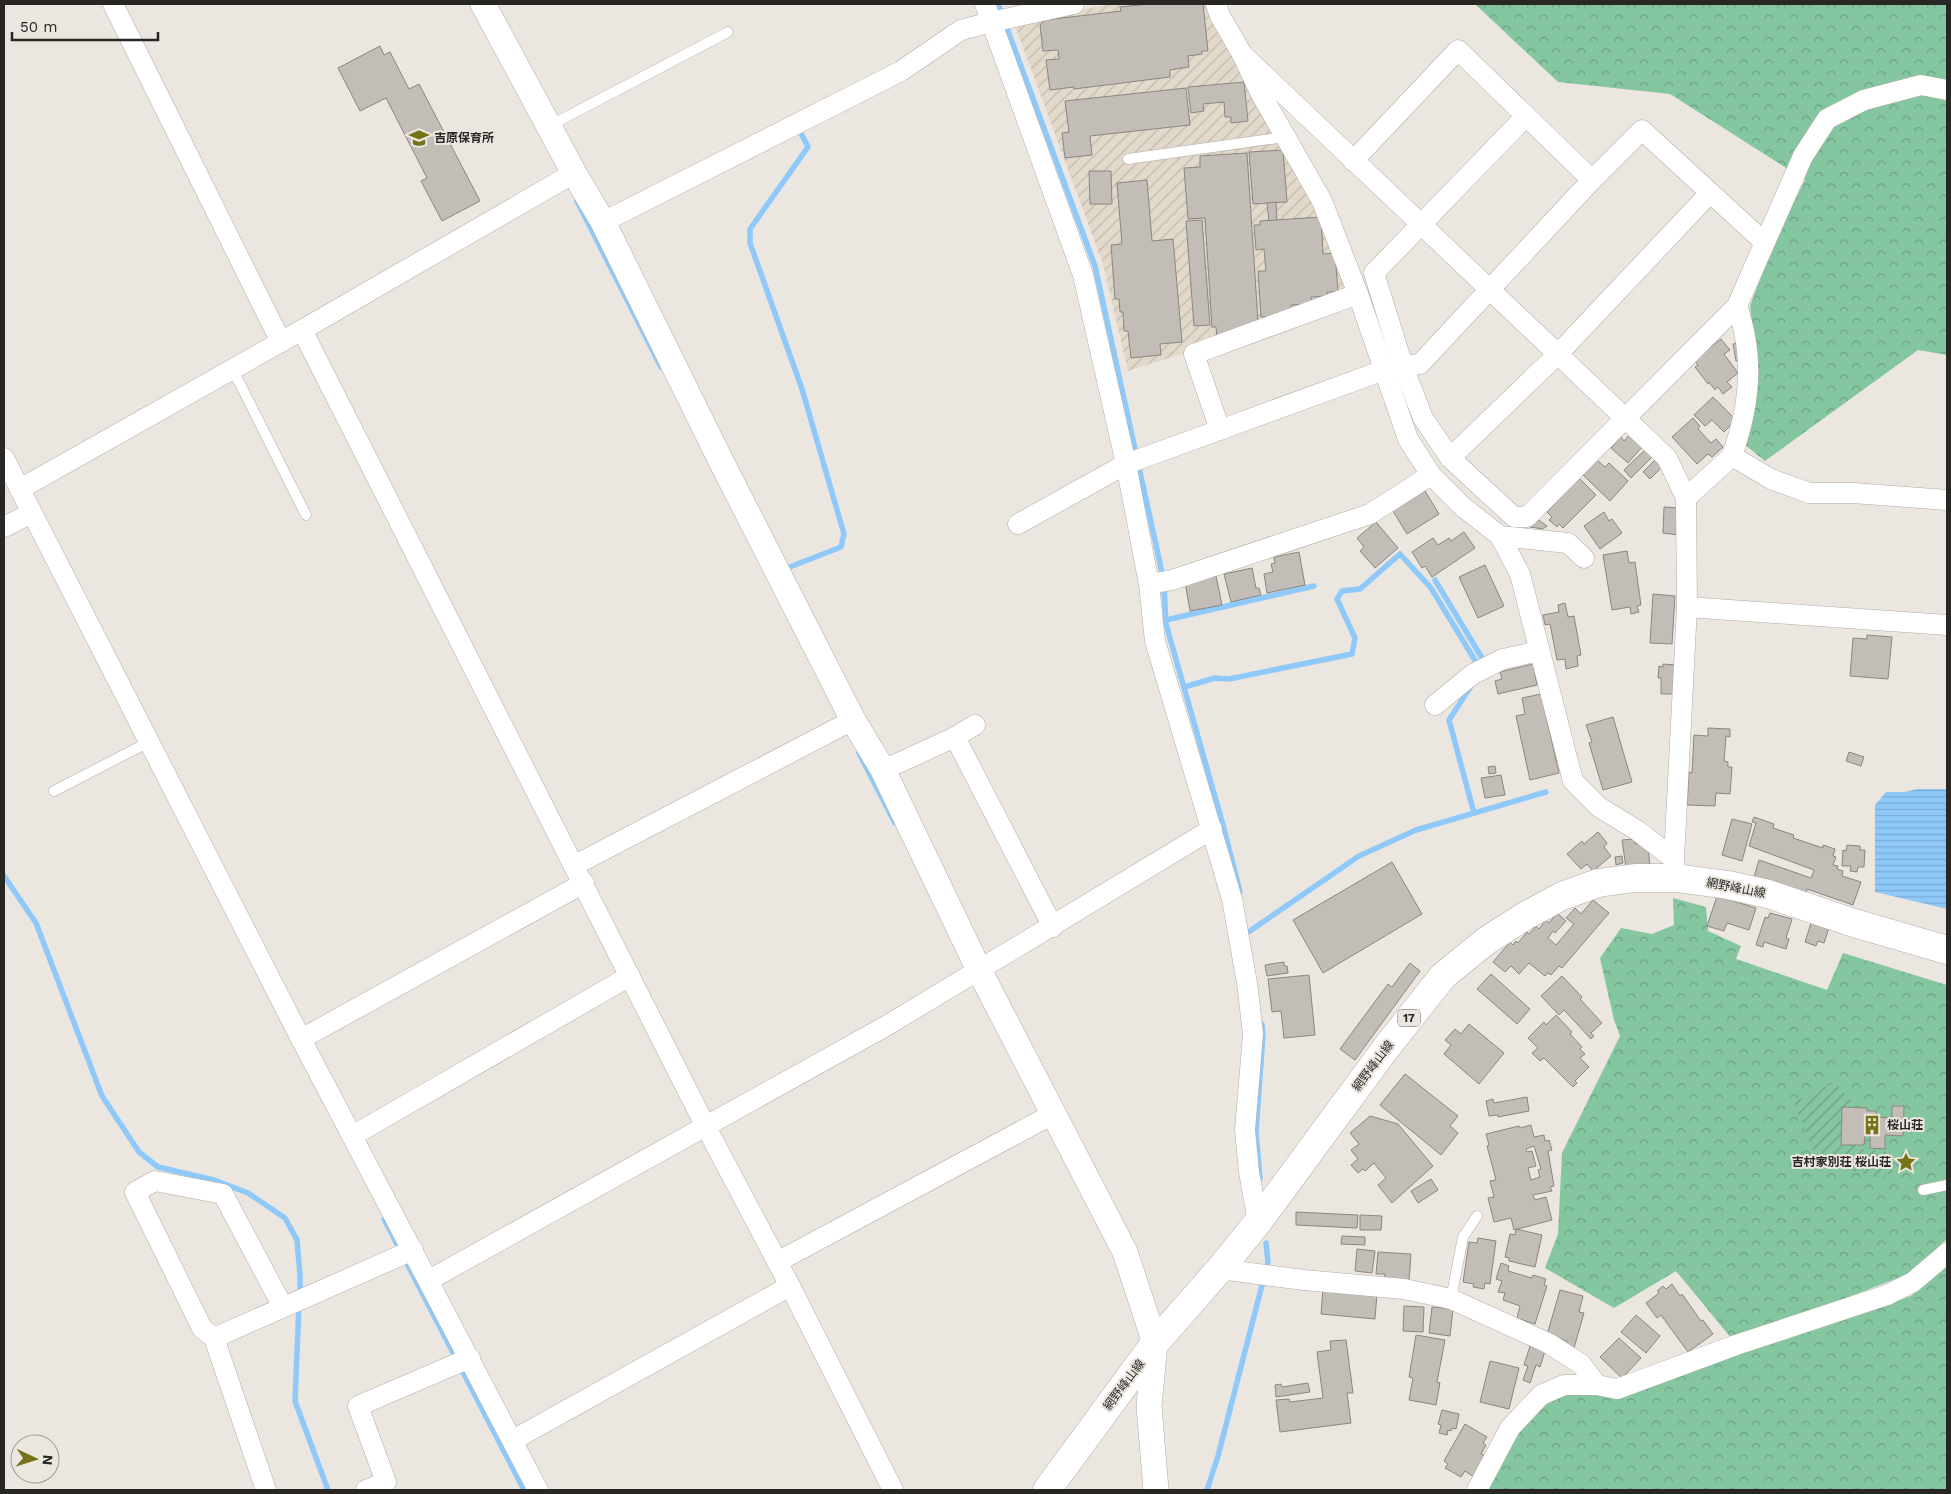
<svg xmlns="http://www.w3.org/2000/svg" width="1951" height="1494" font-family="'Work Sans','Noto Sans JP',sans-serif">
	<defs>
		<pattern id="industrial-furrows" width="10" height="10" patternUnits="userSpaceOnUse" patternTransform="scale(1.25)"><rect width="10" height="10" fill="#e2d9cb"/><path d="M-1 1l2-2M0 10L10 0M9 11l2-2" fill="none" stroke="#c2baae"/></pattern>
		<pattern id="forest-crowns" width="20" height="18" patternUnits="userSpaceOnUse" patternTransform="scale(1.25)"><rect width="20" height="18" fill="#84c6a0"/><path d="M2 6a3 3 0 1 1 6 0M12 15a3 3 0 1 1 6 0" fill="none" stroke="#6ca182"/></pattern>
		<pattern id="garden-furrows" width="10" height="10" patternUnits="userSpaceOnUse" patternTransform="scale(1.25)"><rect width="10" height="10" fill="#84c6a0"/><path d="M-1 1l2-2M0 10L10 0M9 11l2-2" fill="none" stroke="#6ca182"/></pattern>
		<pattern id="water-rules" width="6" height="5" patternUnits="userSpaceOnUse" patternTransform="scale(1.25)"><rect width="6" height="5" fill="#8ec9f9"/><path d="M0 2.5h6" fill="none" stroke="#7aadd5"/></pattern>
	</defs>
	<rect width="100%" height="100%" fill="#ece6e0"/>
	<!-- industrial -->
	<path fill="url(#industrial-furrows)" d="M1111,4H1207L1318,204L1349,284L1345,294L1185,353L1128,371L1103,264L1014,23Z"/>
	<!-- forest -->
	<g fill="url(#forest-crowns)">
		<path d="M1475,4H1947V355L1918,350L1765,461L1744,444L1756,359L1750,306L1774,242L1805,180L1670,94L1558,82Z"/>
		<path d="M1673,898L1706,907L1708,931L1741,946L1736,959L1827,990L1843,953L1947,985V1239L1908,1274L1779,1324L1732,1339L1676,1271L1614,1308L1545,1268L1558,1234L1562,1153L1620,1036L1614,1020L1600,958L1621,928L1652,934L1674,925Z"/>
		<path d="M1947,1265V1490H1482L1514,1433L1546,1402L1565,1394L1675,1375L1911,1296Z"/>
	</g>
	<!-- garden -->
	<path fill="url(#garden-furrows)" d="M1835,1082L1857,1108V1149L1885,1150L1893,1173L1874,1177L1817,1161L1794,1102Z"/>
	<!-- water -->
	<path fill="url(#water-rules)" d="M1918,789H1947V909L1875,892V805L1886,792H1904Z"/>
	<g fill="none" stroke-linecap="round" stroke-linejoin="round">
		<!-- stream -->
		<g stroke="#8ec9f9" stroke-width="5.5">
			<path d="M998,4L1095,266L1163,577"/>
			<path d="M577,201L661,367"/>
			<path d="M782,570L841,547L844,534L802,389L750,243V229L808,147L801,133"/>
			<path d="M1435,580L1482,658"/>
			<path d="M1164,586L1166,624L1223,825L1240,892"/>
			<path d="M1166,620L1314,586"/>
			<path d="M1471,686L1449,720L1474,813"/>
			<path d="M1184,687L1215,678L1229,679L1352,654L1355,638L1337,599L1342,591L1360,589L1400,554L1431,588L1476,662"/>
			<path d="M859,753L895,823"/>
			<path d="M4,876L36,923L102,1096L139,1152L158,1167L214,1180L248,1193L285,1218L297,1240L300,1275V1295"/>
			<path d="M1247,933L1359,856L1416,830L1546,792"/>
			<path d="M1260,1179L1256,1131L1263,1035L1262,1024"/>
			<path d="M384,1219L524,1490"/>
			<path d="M299,1305L295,1401L328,1490"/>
			<path d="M1207,1490L1218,1456L1268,1262L1266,1243"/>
		</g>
	</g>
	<!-- building -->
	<g fill="#c2bdb7" stroke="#8b8680" fill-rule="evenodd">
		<path d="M1149,4H1203L1208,51H1202V54L1188,56L1189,67L1170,70V77L1074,89V87L1050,90L1046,60L1059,59L1058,50L1043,51L1040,25L1045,20L1121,11L1120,7Z"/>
		<path d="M380,46L384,55L390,52L409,89L419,84L480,201L442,221L421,181L427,178L386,98L360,111L338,68Z"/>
		<path d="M1244,82L1248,121L1231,123V117H1225L1224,102L1203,104L1204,111L1191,113L1188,87Z"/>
		<path d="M1186,88L1190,125L1090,136L1092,155L1065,158L1062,133L1069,132L1065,101Z"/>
		<path d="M1283,150L1287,202L1253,204L1249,152Z"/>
		<path d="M1247,153L1258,322L1217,338L1216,327H1212L1205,218L1188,219L1184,168L1200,167V156Z"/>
		<path d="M1089,171H1111L1112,204H1090Z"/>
		<path d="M1147,180L1152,241L1173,239L1182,342L1160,344L1161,355L1131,358L1128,331H1124L1123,312H1120L1119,299H1115L1111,245L1122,244L1117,183Z"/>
		<path d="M1276,202L1277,220L1269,221L1267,203Z"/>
		<path d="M1321,217L1323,254L1335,253L1338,292H1327L1328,296L1311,297L1312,304L1291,305V312L1276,313V316L1261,317L1258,271H1266L1264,249L1256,250L1254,225H1260V221Z"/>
		<path d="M1202,220L1210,325L1194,326L1186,221Z"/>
		<path d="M1721,339L1730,350L1724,354L1738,373L1727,382L1732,387L1723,394L1718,387L1715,390L1709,382L1708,384L1695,367L1698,365L1694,360Z"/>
		<path d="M1739,343L1741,360L1736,361L1733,344Z"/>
		<path d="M1713,397L1736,420L1724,432L1712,420L1705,426L1694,415Z"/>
		<path d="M1693,418L1700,426L1698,429L1711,443L1716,439L1723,447L1712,457L1708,454L1697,464L1672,437Z"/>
		<path d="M1630,434L1643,446L1628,463L1611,448L1621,437L1624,441Z"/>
		<path d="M1646,449L1653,456L1631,478L1624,470Z"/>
		<path d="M1597,460L1605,467L1609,463L1628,481L1610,501L1583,475Z"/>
		<path d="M1655,460L1662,467L1650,479L1643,472Z"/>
		<path d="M1579,478L1596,495L1563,528L1559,524L1557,527L1549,520L1552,517L1547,512Z"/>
		<path d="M1425,491L1439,514L1407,534L1393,511Z"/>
		<path d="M1664,507L1680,508L1678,535L1663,533Z"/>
		<path d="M1604,512L1609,521L1612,519L1622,533L1600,549L1584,526Z"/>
		<path d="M1536,518L1547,526L1543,529L1530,527Z"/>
		<path d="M1376,522L1398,548L1375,568L1360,551L1364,547L1357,538Z"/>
		<path d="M1464,532L1475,548L1432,577L1425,566L1422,568L1412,552L1433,538L1438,545L1449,538L1451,541Z"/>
		<path d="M1627,551L1629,563L1635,562L1641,605L1637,606L1639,612L1631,614L1630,607L1612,610L1603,555Z"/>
		<path d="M1299,552L1305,585L1267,593L1264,574L1273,572L1271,564L1275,563L1274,557Z"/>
		<path d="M1485,565L1504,606L1478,618L1459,577Z"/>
		<path d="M1252,568L1256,588H1259L1261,595L1231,602L1224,574Z"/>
		<path d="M1216,576L1222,605L1190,611L1185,582Z"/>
		<path d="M1653,594L1675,596L1672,644L1650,643Z"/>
		<path d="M1565,603L1568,617L1574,616L1581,655L1577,656L1578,666L1566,669L1565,659L1557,660L1550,624L1545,625L1543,615L1559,612L1558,605Z"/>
		<path d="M1867,635L1892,637L1888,679L1850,676L1853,638L1867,639Z"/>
		<path d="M1533,664L1537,685L1498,694L1495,681L1502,679L1500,672Z"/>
		<path d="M1663,664L1676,665L1674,694H1661V678H1658L1659,666L1663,667Z"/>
		<path d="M1541,694L1559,773L1530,780L1516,716L1525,714L1522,698Z"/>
		<path d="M1613,717L1632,782L1603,790L1589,743L1592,742L1586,725Z"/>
		<path d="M1708,728L1730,729V737L1726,736L1724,761L1728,762V767H1732L1730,794L1716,793L1715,806L1687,805L1689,772L1692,773L1694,735L1708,736Z"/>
		<path d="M1849,752L1864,757L1861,766L1846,761Z"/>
		<path d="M1495,766L1496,773L1489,774L1488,767Z"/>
		<path d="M1501,775L1505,795L1485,798L1481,778Z"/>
		<path d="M1754,817L1774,824L1773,828L1794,835L1793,838L1823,848V845L1835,849L1833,856L1836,857L1833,865L1838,866L1837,869L1843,871L1842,876L1861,882L1853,905L1807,889L1806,894L1754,877L1759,860L1811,878L1814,870L1749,846L1756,823L1752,822Z"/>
		<path d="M1732,819L1752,824L1742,861L1722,855Z"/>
		<path d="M1598,832L1607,843L1604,847L1611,856L1593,871L1587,864L1581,869L1567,854L1582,841L1584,844Z"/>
		<path d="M1634,839L1635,844L1640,843L1648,848L1650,865L1626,868L1622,840Z"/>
		<path d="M1847,845L1860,846V850H1865L1864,867H1858L1857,872L1850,871L1851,866H1842L1843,850L1846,851Z"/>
		<path d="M1622,856L1623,863L1616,865L1615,857Z"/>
		<path d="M1392,862L1422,914L1323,973L1293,920Z"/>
		<path d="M1717,896L1756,908L1749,930L1727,923L1724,931L1707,926Z"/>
		<path d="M1593,900L1609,913L1562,968L1559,966L1551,975L1548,973L1545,976L1529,963L1519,974L1511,966L1505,972L1493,962L1510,942L1513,945L1516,941L1518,943L1527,932L1529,934L1536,926L1539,929L1546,920L1549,923L1557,913L1566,921L1555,933L1553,931L1548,938L1556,945L1574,924L1566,918L1575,908L1581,914Z"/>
		<path d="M1770,913L1792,919L1786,938L1789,939L1786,949L1764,942L1763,947L1756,945L1765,917L1768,918Z"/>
		<path d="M1811,923L1829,928L1824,943L1818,941L1816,946L1805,942Z"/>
		<path d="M1284,962V966H1287L1288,973L1267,976L1265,965Z"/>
		<path d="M1410,963L1420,971L1355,1060L1340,1049L1388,984L1392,987Z"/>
		<path d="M1491,974L1530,1009L1517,1024L1477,989Z"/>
		<path d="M1309,975L1315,1035L1284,1038L1281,1011L1272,1012L1268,979Z"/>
		<path d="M1562,976L1582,997L1580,999L1602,1023L1591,1033L1594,1036L1591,1039L1564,1010L1559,1015L1541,996Z"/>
		<path d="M1556,1015L1572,1032L1570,1034L1582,1047L1580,1049L1585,1054L1580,1058L1589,1067L1575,1081L1577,1083L1573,1087L1544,1058L1540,1061L1532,1053L1538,1048L1528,1038L1544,1022L1546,1025Z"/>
		<path d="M1469,1024L1504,1053L1479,1084L1444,1054L1451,1045L1445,1040L1455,1029L1461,1034Z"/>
		<path d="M1405,1074L1458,1116L1450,1126L1458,1133L1441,1155L1380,1105Z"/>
		<path d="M1527,1097L1529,1111L1498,1117V1115L1489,1116L1486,1101L1493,1099L1494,1103Z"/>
		<path d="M1892,1106H1904L1903,1136L1885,1135V1149L1870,1148V1133H1865L1864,1145H1841L1842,1107L1867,1108V1111H1876V1117L1892,1118Z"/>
		<path d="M1370,1116L1398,1124L1433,1166L1392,1203L1378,1185L1386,1178L1374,1163L1365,1171L1363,1169L1358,1173L1351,1165L1358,1159L1351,1150L1359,1144L1350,1133Z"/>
		<path d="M1531,1125L1534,1137L1544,1135L1545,1141L1549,1140L1552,1150L1548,1151L1554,1186L1550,1187L1552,1191L1533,1195L1535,1200L1546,1197L1552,1220L1514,1230L1511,1218L1494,1222L1488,1198L1494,1197L1490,1181L1496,1180L1487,1146L1489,1145L1486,1134L1519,1126L1520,1128ZM1534,1146L1541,1169L1538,1170L1540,1177L1531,1180L1528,1168L1536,1166L1532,1151L1527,1152L1526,1149Z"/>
		<path d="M1431,1179L1438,1190L1418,1203L1411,1191Z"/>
		<path d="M1296,1212L1358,1215L1357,1228L1296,1225Z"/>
		<path d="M1360,1215L1382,1216L1381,1230H1360Z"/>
		<path d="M1516,1229L1542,1235L1535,1267L1509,1261V1258L1505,1257L1510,1234L1515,1235Z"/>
		<path d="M1342,1236L1365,1237V1245L1341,1244Z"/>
		<path d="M1478,1238L1496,1241L1490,1284L1485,1283L1484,1289L1473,1287L1474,1284L1463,1282L1469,1242L1477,1243Z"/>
		<path d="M1357,1249L1375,1251L1372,1273L1355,1271Z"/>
		<path d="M1378,1252L1411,1254L1409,1280L1384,1282L1385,1274H1376Z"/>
		<path d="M1501,1263L1509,1266L1508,1271L1532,1278L1533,1275L1546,1279L1544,1285L1547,1286L1535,1324L1517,1318L1520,1306L1503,1300L1505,1293L1498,1292L1502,1281L1496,1279Z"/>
		<path d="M1672,1284L1680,1296L1682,1294L1701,1321L1703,1320L1713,1334L1688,1352L1661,1315L1657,1318L1646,1303L1659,1293L1657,1291L1663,1286L1666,1289Z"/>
		<path d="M1323,1289L1377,1294L1375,1319L1321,1314Z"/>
		<path d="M1560,1290L1583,1296L1579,1312L1584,1313L1574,1348L1566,1345L1567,1341L1547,1335Z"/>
		<path d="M1404,1306L1424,1307L1423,1332L1403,1331Z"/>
		<path d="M1432,1307L1453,1309L1450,1336L1429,1333Z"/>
		<path d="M1636,1315L1660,1336L1646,1353L1621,1332Z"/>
		<path d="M1416,1335L1445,1340L1437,1382L1440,1383L1436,1405L1409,1400L1413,1378L1409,1377Z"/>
		<path d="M1619,1338L1641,1358L1622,1378L1600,1357Z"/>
		<path d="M1346,1340L1353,1393H1347L1351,1423L1280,1432L1276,1400L1289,1399L1290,1402L1323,1398L1317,1352L1331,1350L1330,1341Z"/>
		<path d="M1530,1346L1545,1351L1540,1367L1536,1365L1530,1383L1523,1380L1528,1366L1524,1365Z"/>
		<path d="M1490,1361L1519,1368L1509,1409L1480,1402Z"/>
		<path d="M1308,1383L1310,1392L1276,1397L1275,1385L1281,1384L1282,1387Z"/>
		<path d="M1442,1410L1459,1414L1456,1429L1452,1428L1451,1431L1448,1430L1447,1435L1439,1433L1441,1425L1438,1424Z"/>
		<path d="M1465,1424L1487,1437L1483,1443L1486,1445L1481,1454L1486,1456L1474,1477L1465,1471L1461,1477L1445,1468L1448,1464L1444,1461Z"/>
	</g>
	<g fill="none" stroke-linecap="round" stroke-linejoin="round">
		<defs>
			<g id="service">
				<path d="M549,126L728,32"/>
				<path d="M1128,159L1285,137"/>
				<path d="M233,370L306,515"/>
				<path d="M54,791L149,742"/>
				<path d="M1923,1190L1947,1185"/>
				<path d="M1451,1299L1463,1237L1477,1216"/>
			</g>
			<g id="minor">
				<path d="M113,4L281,342"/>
				<path d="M985,4L1083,275L1126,464L1149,584L1155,641L1232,899L1247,983L1253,1034L1245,1130L1249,1172L1258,1222"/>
				<path d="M1216,4L1220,16L1242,54L1261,94L1322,201L1358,294L1408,439L1431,475L1463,507L1500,536L1520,574L1573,781L1599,807L1638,831L1674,859"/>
				<path d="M1242,54L1667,458L1686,498L1687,607L1674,859L1676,878"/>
				<path d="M1526,116L1374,273L1403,366L1423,418L1450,458L1514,517H1527L1737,306L1803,156L1827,119L1864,100L1921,85L1947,90"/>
				<path d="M1353,161L1458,50L1592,180"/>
				<path d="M603,222L901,71L961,30L991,22L1074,4"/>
				<path d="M302,330L705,1125L790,1286L893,1490"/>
				<path d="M1403,366L1420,364L1592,180L1642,130L1764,242"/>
				<path d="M1220,430L1194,354L1358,294"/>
				<path d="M1732,456C1750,404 1755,358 1737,306"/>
				<path d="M4,458L301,1039L538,1490"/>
				<path d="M1450,458L1558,354L1710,193"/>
				<path d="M20,489L302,330L574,173"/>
				<path d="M1686,498L1732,456L1771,479L1809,493H1853L1947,500"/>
				<path d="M1018,524L1126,464L1384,370"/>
				<path d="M4,527L32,513"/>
				<path d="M1500,536L1568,543L1584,558"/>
				<path d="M1149,584L1172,580L1370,514L1431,475"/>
				<path d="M1687,607L1947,625"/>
				<path d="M1435,705L1473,674L1503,659L1539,651"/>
				<path d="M955,737L1053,927"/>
				<path d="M883,770L955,737L975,725"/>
				<path d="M575,865L853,720"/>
				<path d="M301,1039L584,883"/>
				<path d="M352,1136L630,976"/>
				<path d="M777,1262L1053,1114"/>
				<path d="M1220,1269L1304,1280L1404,1289L1451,1299L1548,1343L1581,1364L1597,1385"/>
				<path d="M429,1280L886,1026L1212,829"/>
				<path d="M214,1338L202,1328L135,1192L155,1181L223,1194L283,1307"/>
				<path d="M513,1440L790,1286"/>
				<path d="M266,1490L214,1338L413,1250"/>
				<path d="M366,1490L386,1482L358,1406L470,1358"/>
				<path d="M1477,1490L1510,1428L1541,1395L1564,1385H1597L1617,1389L1736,1345L1887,1295L1913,1282L1947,1253"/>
			</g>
			<path id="tertiary" d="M483,4L574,173L603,222L722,463L853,720L883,770L979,970L1125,1252L1155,1343L1149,1406L1156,1490"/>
			<path id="primary" d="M1047,1490L1155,1343L1220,1269L1258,1222L1386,1048L1443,976L1486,941L1525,916L1562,896L1598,883L1635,878H1676L1728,885L1768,894L1854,923L1947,950"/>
		</defs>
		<!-- service casing -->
		<use href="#service" stroke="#b1aca6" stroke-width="11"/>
		<!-- minor casing -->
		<use href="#minor" stroke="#b1aca6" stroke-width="21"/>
		<!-- tertiary casing -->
		<use href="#tertiary" stroke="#b1aca6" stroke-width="26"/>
		<!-- primary casing -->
		<use href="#primary" stroke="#b1aca6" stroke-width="29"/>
		<!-- service -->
		<use href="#service" stroke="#fff" stroke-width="10"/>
		<!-- minor -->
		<use href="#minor" stroke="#fff" stroke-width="20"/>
		<!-- tertiary -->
		<use href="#tertiary" stroke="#fff" stroke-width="25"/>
		<!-- primary -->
		<use href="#primary" stroke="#fff" stroke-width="28"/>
	</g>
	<!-- icons -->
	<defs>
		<symbol id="school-bare" viewBox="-9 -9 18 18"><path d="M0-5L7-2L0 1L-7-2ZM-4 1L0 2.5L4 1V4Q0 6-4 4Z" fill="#747318" stroke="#ece6e0" stroke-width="2.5" paint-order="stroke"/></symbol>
		<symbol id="building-bare" viewBox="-9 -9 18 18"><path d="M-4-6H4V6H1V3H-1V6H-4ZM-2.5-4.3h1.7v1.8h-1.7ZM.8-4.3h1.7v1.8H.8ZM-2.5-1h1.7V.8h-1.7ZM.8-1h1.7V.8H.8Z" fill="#747318" stroke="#ece6e0" stroke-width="2.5" paint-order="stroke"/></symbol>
		<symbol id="sight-bare" viewBox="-9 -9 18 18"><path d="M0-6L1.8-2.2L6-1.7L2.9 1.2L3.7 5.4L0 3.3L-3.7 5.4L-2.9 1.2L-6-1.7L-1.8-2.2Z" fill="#747318" stroke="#ece6e0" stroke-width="2.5" paint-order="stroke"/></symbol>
	</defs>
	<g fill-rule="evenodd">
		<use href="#school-bare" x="405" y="124" width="28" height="28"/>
		<use href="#building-bare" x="1858" y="1111" width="28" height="28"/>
		<use href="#sight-bare" x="1892" y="1148" width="28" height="28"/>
	</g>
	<g text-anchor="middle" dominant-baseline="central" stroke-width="4" stroke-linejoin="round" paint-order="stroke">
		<!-- shield labels -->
		<rect fill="#ece6e0" stroke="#64605c" stroke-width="1" x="1398" y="1009.5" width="22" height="17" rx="4"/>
		<g font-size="11" font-weight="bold" fill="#292724">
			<text x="1409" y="1018">17</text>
		</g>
		<!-- poi labels -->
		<g font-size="12" font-weight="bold" fill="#292724" stroke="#ece6e0" text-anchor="start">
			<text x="434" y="138">吉原保育所</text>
			<text x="1887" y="1125">桜山荘</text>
			<text x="1891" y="1162" text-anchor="end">吉村家別荘 桜山荘</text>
		</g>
		<!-- street labels -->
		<g font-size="12" fill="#292724" stroke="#ece6e0">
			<text transform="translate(1736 888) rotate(11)">網野峰山線</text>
			<text transform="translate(1373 1066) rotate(-53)">網野峰山線</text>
			<text transform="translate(1124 1385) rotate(-53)">網野峰山線</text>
		</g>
	</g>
	<!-- border -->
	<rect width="1951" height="1494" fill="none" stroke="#292724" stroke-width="10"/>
	<!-- north arrow -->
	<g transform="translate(35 1459) rotate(94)"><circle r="24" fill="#ece6e0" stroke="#9e9a95"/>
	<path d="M0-4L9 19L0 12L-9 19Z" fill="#747318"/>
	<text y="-8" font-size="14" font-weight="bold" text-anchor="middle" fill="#292724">N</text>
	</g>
	<!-- scale -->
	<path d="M12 32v8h146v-8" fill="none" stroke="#292724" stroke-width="2.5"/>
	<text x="20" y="32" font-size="15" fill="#292724" stroke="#ece6e0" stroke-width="4" paint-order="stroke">50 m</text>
</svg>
